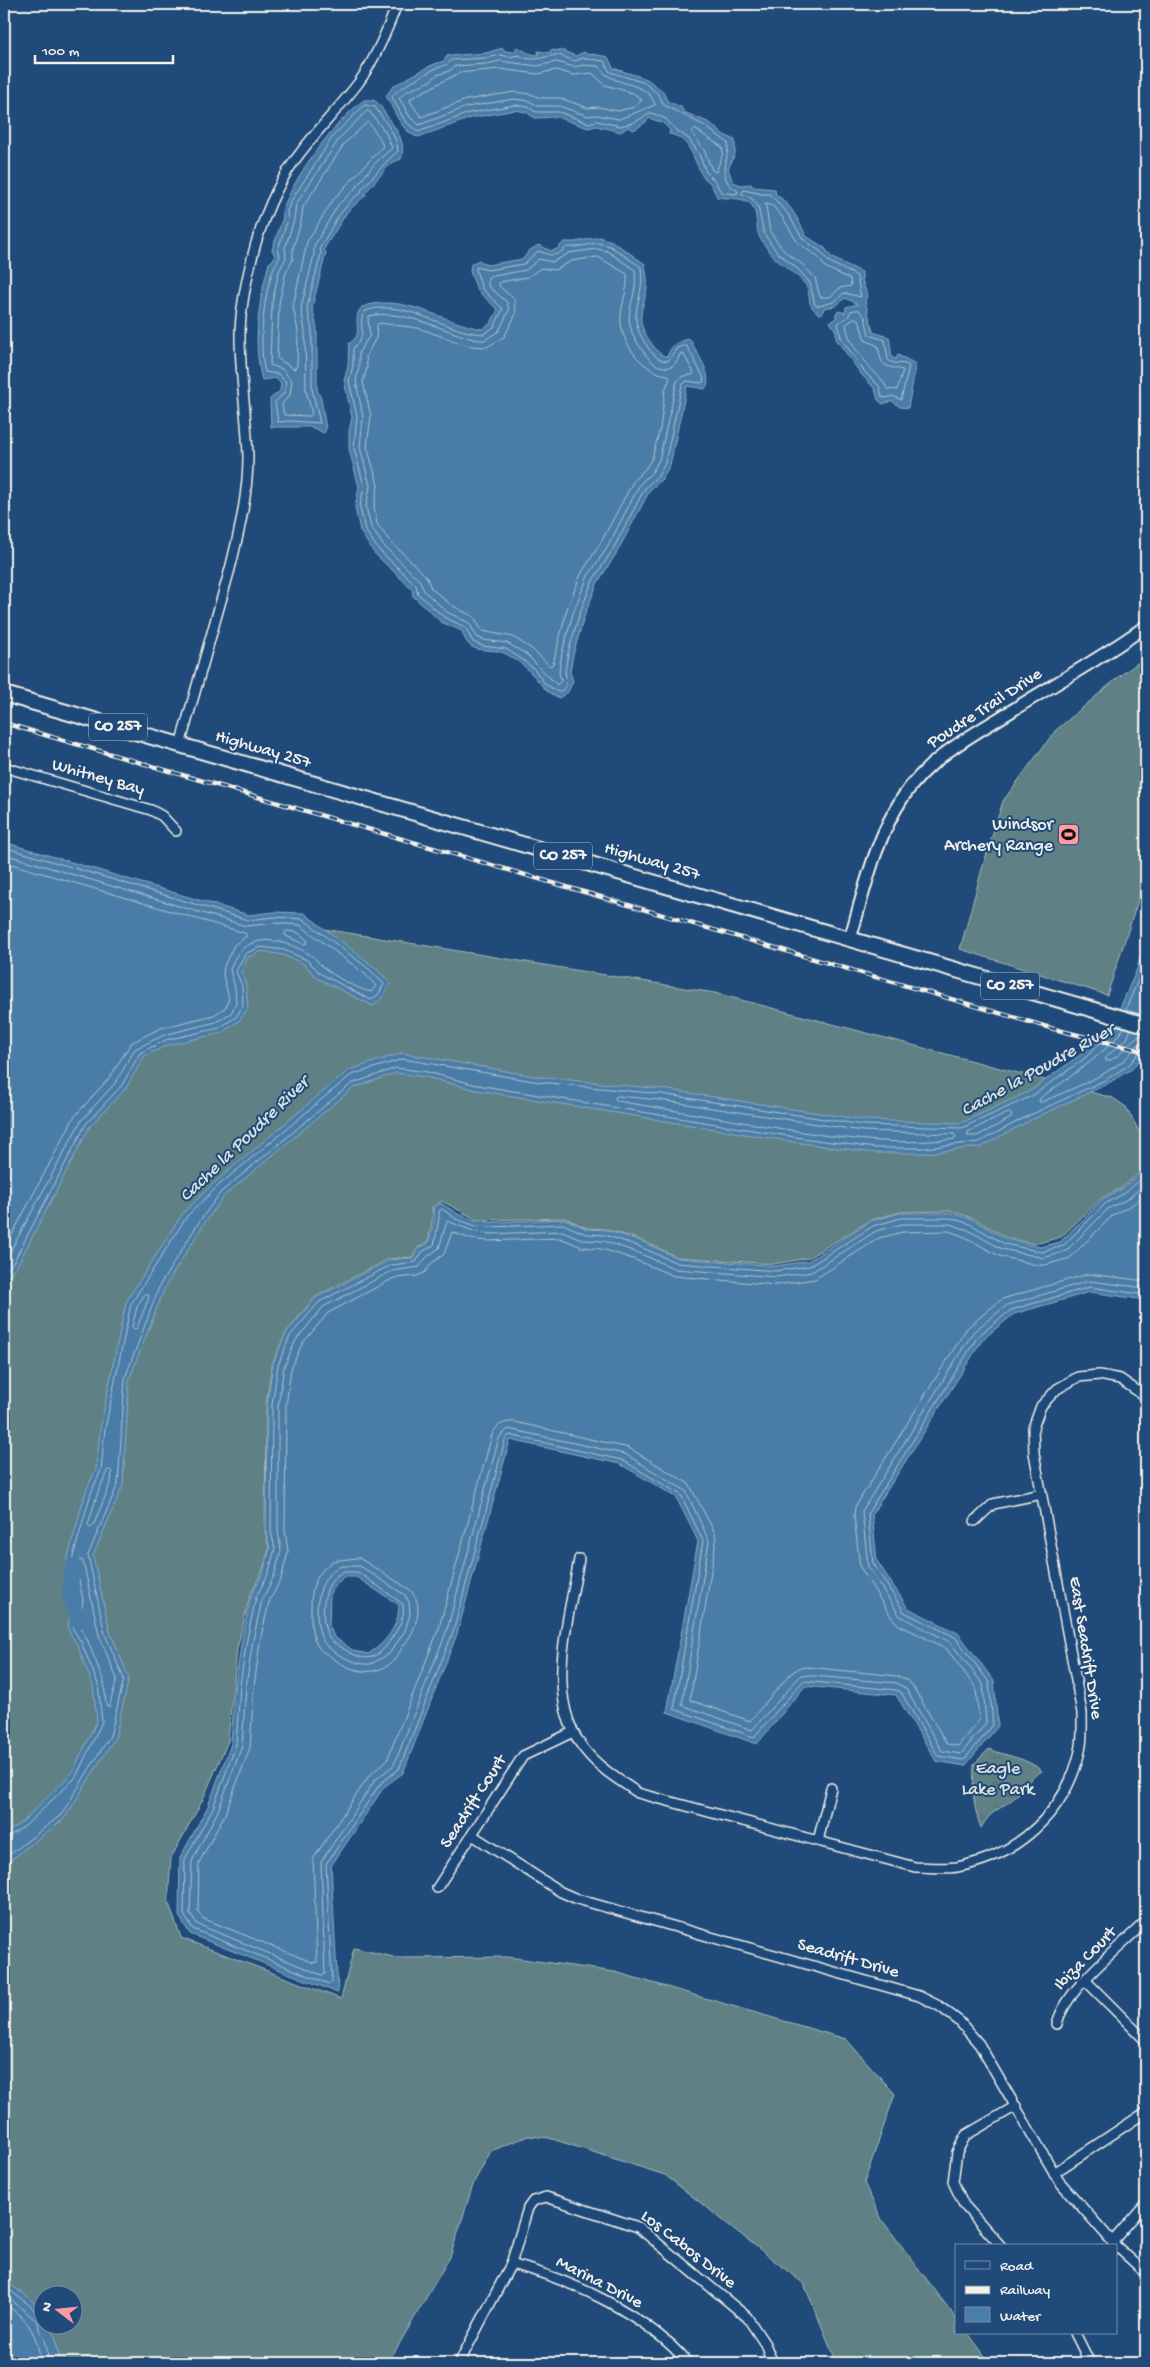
<svg xmlns="http://www.w3.org/2000/svg" width="1150" height="2367" font-family="'Gochi Hand',sans-serif">
	<defs>
		<pattern id="park-tufts" width="24" height="20" patternUnits="userSpaceOnUse" patternTransform="scale(1.25)"><rect width="24" height="20" fill="#5f8185"/><path d="M3 7l-1-3M5 7V3M7 7l1-3M15 17l-1-3M17 17v-4M19 17l1-3" fill="none" stroke="#566a6c"/></pattern>
	</defs>
	<rect width="100%" height="100%" fill="#1f4a7a"/>
	<filter id="ink" filterUnits="userSpaceOnUse"><feTurbulence type="fractalNoise" baseFrequency=".02" numOctaves="2"/><feDisplacementMap in="SourceGraphic" scale="10" xChannelSelector="R" yChannelSelector="G"/><feConvolveMatrix kernelMatrix="1 2 1 2 8 2 1 2 1" color-interpolation-filters="sRGB"/></filter>
	<g filter="url(#ink)">
		<!-- grass -->
		<g fill="#5f8185" stroke="#aab9b6" fill-rule="evenodd">
			<path d="M1146,657V876L1107,995L960,949L982,869L1003,801L1055,731L1121,675Z"/>
			<path d="M275,921L715,993L1113,1098L1126,1107L1146,1144L1145,1168L1121,1188L1102,1198L1061,1237L1035,1244L1007,1238L973,1218L951,1211L900,1212L871,1220L808,1258L774,1264L677,1257L641,1240L605,1229L587,1228L565,1218L477,1220L442,1201L432,1207L433,1217L428,1242L419,1247L412,1257L389,1259L315,1297L286,1333L272,1364L266,1405L265,1530L269,1549L262,1572L250,1595L237,1649L228,1741L202,1801L171,1858L168,1901L181,1938L341,1999L354,1948L398,1958L508,1957L615,1972L846,2039L895,2094L864,2183L882,2220L956,2318V2333H968L990,2363H837L804,2284L665,2175L549,2138L528,2136L491,2151L474,2182L450,2257L388,2363H4V1243L142,1021ZM42,2294H72V2324H42Z"/>
		</g>
		<!-- park -->
		<path fill="url(#park-tufts)" stroke="#aab9b6" d="M989,1749C1008,1757 1026,1757 1042,1771C1027,1779 1024,1789 1013,1799C999,1810 990,1811 981,1828C972,1804 973,1790 974,1764Z"/>
		<!-- water -->
		<g fill="#4a7da7" stroke="#8eabc1" fill-rule="evenodd">
			<path d="M517,47C528,52 526,54 539,55L538,51L550,53L551,50L563,51L576,56L584,52L588,55L592,54L608,57L613,68L647,79L663,91L667,101L681,107L684,112L710,123L724,135L735,140V154L728,169L733,182L741,185L751,184L753,187L775,189L776,195C790,202 800,223 806,236L825,248L832,258L862,272V280L867,295L865,301L873,332L889,337L892,358L896,359L898,355L916,364L908,408L900,407L892,401L883,404L878,400L875,389L861,374L836,339V331L830,322L836,318V313L839,311L845,313L846,307L858,304L845,298L836,306L824,308L823,313L819,314C804,303 813,296 805,284C797,274 785,268 776,259C770,254 764,244 760,238C754,227 760,210 748,202C740,197 727,199 717,197C715,193 713,187 710,183C707,180 704,179 702,175C693,159 690,137 669,134L670,130L663,123L649,118L646,122L634,130L628,127L621,132L596,126L588,128L557,117L535,118L526,112L515,110L471,118L418,137C402,133 394,110 386,96L393,86L432,65L444,61L447,56L486,53L503,48L505,51L514,52Z"/>
			<path d="M364,100C368,100 371,99 375,101C380,104 382,109 385,113C395,128 407,141 401,159L391,163L365,193L366,195L347,212L324,249L326,253L312,307L317,329V389L321,399L326,429L324,433L311,427H271L270,399L280,391L281,383L275,378L262,380C252,342 259,300 269,263L273,260L275,255L272,250L283,217L282,211C296,174 332,124 364,100Z"/>
			<path d="M599,237L612,241L645,264C646,271 648,281 647,288C642,314 634,320 652,344C657,351 659,354 667,357C671,345 677,341 690,339C696,353 715,376 705,389L687,386L670,465L662,479L650,490L616,554L598,582L585,614L573,655L570,672L573,681L568,692L559,698C545,693 541,683 531,673C524,665 515,659 506,654C487,645 470,659 462,631L441,622L413,596L412,589L374,553L360,531L355,507L359,487L349,449V432L352,417L344,381L348,366L349,343C366,335 350,319 362,307C402,292 444,323 482,329L490,324L498,310L477,290L470,271L471,264L479,260L487,265L523,259L529,251L538,245L551,251L557,249L564,242H575Z"/>
			<path d="M4,842L249,915L274,912L304,913L372,965L391,983L382,998L373,1006L317,978L304,964L283,955L262,951L248,957L241,972L246,985L248,1008L239,1021L221,1033L168,1045L144,1056L126,1088L90,1126L18,1264L4,1281Z"/>
			<path d="M1146,935V1051L1132,1069L1107,1084L1029,1121L981,1147L924,1153H875L794,1142L476,1090L426,1077L396,1073L353,1088L224,1196L203,1225L165,1287L129,1380L123,1485L93,1556L110,1632L129,1678L115,1738L64,1819L4,1865V1835L22,1822L72,1773L97,1721L93,1686L77,1644L68,1630L71,1599L65,1567L86,1491L96,1469L100,1429L126,1302L183,1213L214,1183L349,1070L402,1053L540,1077L662,1089L864,1120L961,1123L1030,1091L1080,1055L1112,1026L1137,969Z"/>
			<path d="M1146,1169V1300L1090,1292L1014,1314L983,1339L872,1514L877,1561L908,1608L958,1633L994,1681L998,1726L965,1766L936,1761L896,1695L805,1686L757,1744L667,1712L698,1541L676,1497L620,1464L510,1440L457,1634L403,1773L384,1787L331,1866L338,1993L190,1934L179,1916L180,1858L208,1806L231,1744L235,1685L242,1638L251,1596L263,1573L270,1548L266,1532L267,1405L273,1363L286,1333L316,1298L390,1260L413,1258L419,1248L429,1243L435,1217L433,1208L441,1203L458,1214L476,1221L490,1222L565,1219L587,1229L606,1230L640,1241L678,1258L775,1266L808,1261L871,1221L900,1213H951L972,1219L1006,1239L1040,1247L1060,1242L1103,1199L1122,1189ZM343,1577H356L399,1605C399,1626 385,1644 368,1654L354,1651L334,1637L329,1625L330,1593Z"/>
			<path d="M4,2280C20,2292 42,2302 42,2324L49,2325L55,2335L60,2363H4Z"/>
		</g>
		<g fill="none" stroke-linecap="round" stroke-linejoin="round">
			<!-- shore -->
			<g stroke="#b0c3ce" stroke-width="1">
				<path d="M501,55L509,57L519,55C531,63 543,57 555,55C560,54 570,60 575,61L583,58L604,61L610,72L645,83L658,94L664,105L705,126L728,143C729,159 716,181 737,190L738,193L733,194L721,192L715,181L706,172L699,154L689,139L676,130L666,119L651,113L633,123L620,126L597,121L588,123L559,112H536L528,107L515,105L469,113L418,132L405,121L392,97C395,89 425,75 434,69C441,66 446,67 451,60L487,58Z"/>
				<path d="M500,61L537,66L557,62L574,67L583,65L598,66C613,89 648,79 655,105L619,119L597,115L588,116L559,106H538L529,101L514,99L467,107L419,125L410,117L399,98L406,92L430,81L437,75L449,71L455,66L487,64Z"/>
				<path d="M500,69L537,74L556,70L573,75L592,73L605,85L633,93L642,100L634,107L618,111L598,107L588,108L560,98H540L531,94L514,92L466,100L421,117L410,101L411,98L459,73Z"/>
				<path d="M365,105L375,107C384,121 397,134 398,151L388,160L362,189L360,194L353,198L337,218L320,248L321,254L307,307L312,330V389L320,423L289,421L278,422L275,402L284,393L286,382L278,374L265,372C258,346 264,295 273,270C274,265 278,262 280,256L278,249L288,219L287,211L291,201L334,135Z"/>
				<path d="M367,111L370,112L386,133L392,148L374,164L354,190L338,205L314,246V255L301,308L305,331L306,390L312,414L310,416L284,415L282,404L290,395L292,381L282,369L270,365L272,303L279,271L286,258L285,248L294,220L296,204L339,139Z"/>
				<path d="M368,122L379,137L383,146L333,200L307,242L293,306L298,332L297,366L294,369L277,358L279,304L285,275L293,259V248L301,222L303,207L344,144Z"/>
				<path d="M695,129L722,147L723,153L716,172L712,170L704,150L692,132Z"/>
				<path d="M744,190L762,194H770L788,214L803,239L821,252L829,262L857,276L861,297L844,293L834,302L819,306L815,305L810,283L798,269L777,252L764,234L758,206L751,198L742,194Z"/>
				<path d="M766,204L773,206L783,218L798,243L817,256L825,267L850,279L851,286L840,288L830,297H820L815,278L802,264L784,251L770,232Z"/>
				<path d="M598,243L610,246L641,267C646,305 622,312 649,349C655,356 659,361 668,361L677,348L686,345L703,376L704,381L701,383L687,381L682,385L665,463L658,476L645,488L612,551L593,580L580,612L568,653L565,672L567,681L564,689L558,692L545,684L535,670L523,660L506,649L483,646L473,642L465,627L444,617L418,594L416,585L378,549L365,530L360,507L364,486L354,448L357,416L349,381L353,366V348C370,334 356,325 365,311C404,297 446,333 484,334L494,327L503,309L482,289L476,270V267L488,270L524,264L538,251C553,256 554,258 567,247H576Z"/>
				<path d="M598,249L607,251L635,270C639,306 615,313 643,351C649,359 653,366 664,367C673,369 677,362 680,354L683,353L694,373L692,375L683,376L677,381L659,460L652,472L640,484L607,548L588,576L574,610L562,653L559,672L561,681L557,685L526,654L507,643L484,640L477,637L469,623L447,612L424,591L420,581L383,545L371,527L366,507L370,486L360,447L363,417L356,381L359,367V352L370,335L368,320L369,316C397,310 429,324 455,333C464,336 475,341 485,340L499,331L509,310L507,302L488,286V277L526,270L539,259L553,262L569,253Z"/>
				<path d="M598,257L627,274C629,291 619,306 621,324C623,346 646,374 668,375L670,378L665,390L660,429L652,458L646,468L634,480L600,544L581,574L567,609L553,664L550,666L532,649L513,637L482,631L474,617L451,605L431,588L426,576L389,540L377,524L374,507L378,485L367,446L371,416L363,382L367,368L366,356L376,338L377,325L379,323L418,328L469,346L487,347L504,337L516,314L514,299L499,286L500,282L528,277L541,268L555,270L572,261Z"/>
				<path d="M859,310L865,317L869,335L885,340L888,360C895,366 902,361 909,366L901,400L893,396L886,398L882,397L879,386L864,371L841,338L838,323L848,317L851,311Z"/>
				<path d="M855,318L859,320L865,340L878,346C882,369 884,365 903,370L897,390L887,389C884,380 876,374 869,367C859,355 848,340 846,325Z"/>
				<path d="M4,847L248,920L274,917L303,919L369,969L384,984L378,995L371,1000L321,974L307,960L284,950L260,947L245,954L236,971L242,986L243,1006L236,1017L219,1028L166,1040L140,1053L122,1085L86,1124L14,1261L4,1273"/>
				<path d="M4,854L246,926L275,923L300,925L365,974L376,986L371,992C357,989 335,977 323,967C318,963 315,957 309,954C280,937 242,930 230,970L235,987L236,1004L231,1013L216,1022L164,1035L135,1049L116,1082L81,1121L4,1263"/>
				<path d="M4,862L245,933L247,936L234,945L224,966L223,975L229,998L226,1007L214,1015L161,1028L131,1043L110,1077L74,1117L4,1250"/>
				<path d="M287,931L297,932L307,940V943L304,944L286,936L285,933Z"/>
				<path d="M1125,1011L1142,971L1146,955"/>
				<path d="M1124,1027C1113,1049 1061,1083 1040,1098L1039,1102H1042C1069,1090 1099,1079 1123,1061C1132,1055 1134,1043 1146,1042"/>
				<path d="M1131,1029L1127,1039L1106,1057V1061C1124,1059 1127,1035 1146,1035"/>
				<path d="M618,1096L660,1100L863,1131L954,1134L956,1137L954,1139C889,1147 825,1136 760,1125C713,1117 665,1109 617,1101L615,1098Z"/>
				<path d="M1009,1113L1012,1115L1011,1118L977,1136H967L968,1132Z"/>
				<path d="M1146,1175L1125,1193L1106,1203L1063,1246L1042,1252L1005,1244L970,1224L951,1218H901L873,1226L810,1266L775,1271L677,1263L638,1246L605,1235L586,1234L563,1224L490,1227L476,1226L456,1219L442,1209L439,1211V1219L434,1245L422,1252L416,1262L391,1265L319,1302L290,1336L278,1365L272,1405L271,1531L275,1549L268,1574L256,1597L247,1639L240,1685L236,1745L213,1808L185,1859L184,1915L193,1929L329,1984L332,1983L326,1864L380,1784L399,1769L453,1632L505,1440L509,1435L622,1460L681,1495L703,1541L674,1709L754,1737L803,1681L896,1690L901,1692L938,1756L964,1760L993,1725L989,1682L955,1637L904,1612L873,1563L868,1513L978,1336L1011,1310L1090,1287L1146,1295"/>
				<path d="M1146,1183L1128,1199L1109,1208L1066,1251L1044,1258L1002,1249L968,1230L950,1224H902L876,1231L812,1272L776,1277L676,1269L636,1252L604,1241L584,1240L562,1231L489,1234L473,1231L447,1221L439,1248L427,1257L419,1267L392,1271L323,1307L296,1340L284,1367L278,1406V1531L281,1551L274,1576L262,1600L253,1640L246,1686L242,1746L218,1811L192,1861L190,1913L197,1924L322,1975L325,1974L321,1862L375,1780L394,1765L447,1630L499,1438L508,1429L625,1454L686,1491L709,1541L682,1705L752,1730L801,1675L897,1683L906,1689L942,1751L961,1754L986,1723L983,1684L950,1642L900,1616L868,1567L862,1511L973,1332L1007,1305L1089,1281L1146,1288"/>
				<path d="M1146,1193L1132,1205L1113,1215L1070,1258L1045,1265H1037L999,1256L965,1237L949,1231L903,1232L879,1238L815,1279L776,1285L674,1276L633,1259L602,1249L582,1247L560,1238L488,1241L471,1239L452,1232L444,1254L432,1263L424,1273L417,1276L394,1278L328,1313L302,1344L291,1369L286,1406L285,1531L288,1552L281,1579L269,1602L260,1641L254,1687L250,1748L225,1814L199,1863L198,1911L202,1918L314,1963L317,1962L313,1859L369,1776L387,1760L439,1628L492,1435C496,1425 504,1421 515,1422L629,1448L689,1484L715,1533L716,1541L690,1700L750,1721L790,1674L799,1668L807,1667L898,1676L905,1679L912,1685L947,1744L958,1746L979,1720L976,1688L946,1648L899,1625L892,1618L860,1567L854,1516L855,1507L967,1328L1002,1299L1088,1274L1146,1281"/>
				<path d="M145,1294H148L149,1297L137,1328L134,1329L132,1327L137,1307Z"/>
				<path d="M110,1470L112,1472L111,1482L93,1526L90,1528L88,1525L97,1495L107,1471Z"/>
				<path d="M359,1558L409,1589C421,1600 419,1615 414,1628C412,1635 408,1639 404,1645C401,1649 399,1654 396,1658C379,1678 353,1673 334,1659C328,1654 320,1652 317,1645C310,1632 311,1620 311,1607C311,1587 316,1573 333,1561Z"/>
				<path d="M80,1560L83,1561L99,1635L117,1679L109,1707L106,1705L104,1682L87,1639L80,1627L83,1599L76,1567Z"/>
				<path d="M342,1566H360L405,1595L409,1602L410,1614L405,1631L389,1654L371,1664C358,1666 330,1653 323,1641C312,1621 315,1573 342,1566Z"/>
				<path d="M343,1572H358L403,1604C405,1619 399,1627 391,1639C376,1663 363,1662 341,1647C337,1644 331,1642 329,1638C319,1620 321,1581 343,1572Z"/>
				<path d="M4,1838L8,1837L25,1826L76,1777L102,1722L98,1684L81,1642L73,1629L76,1599L70,1567L91,1493L101,1470L105,1429L131,1304L187,1216L218,1186L351,1075L403,1059L539,1082L661,1094L863,1125L962,1128L1032,1096L1084,1059L1118,1025"/>
				<path d="M4,1859L61,1815L110,1736L124,1679L105,1634L88,1555L118,1484L125,1378L160,1285L199,1222L221,1192L351,1084L396,1068L427,1072L477,1085L795,1137L875,1148H924L979,1142L1026,1117L1105,1080L1129,1065L1141,1050L1146,1048"/>
				<path d="M4,2286L32,2307L37,2315L42,2316"/>
				<path d="M4,2294L38,2322L39,2330L45,2339L49,2363"/>
				<path d="M4,2303C30,2322 36,2331 41,2363"/>
			</g>
			<!-- river -->
			<path stroke="#4a7da7" stroke-width="16" d="M73,1566L69,1591L78,1620"/>
			<defs>
				<g id="minor">
					<path d="M180,745L230,569C239,533 248,495 248,457C247,417 240,377 240,336C240,306 248,272 256,243C266,211 280,178 301,152C319,128 341,106 359,82C376,58 387,31 397,4"/>
					<path d="M4,767L151,810L162,816L176,831"/>
					<path d="M975,1521L993,1504L1042,1494"/>
					<path d="M579,1559C569,1621 541,1703 589,1755C603,1771 621,1781 638,1793L915,1867C928,1867 944,1869 957,1867C1018,1856 1066,1812 1080,1751C1083,1739 1082,1725 1082,1713L1034,1453L1033,1428L1041,1406L1057,1389L1078,1377L1099,1375L1120,1379L1146,1397"/>
					<path d="M472,1835L561,1892L577,1899L919,1996L939,2006L959,2021L979,2044L1059,2181L1116,2246"/>
					<path d="M818,1841L831,1788"/>
					<path d="M437,1888L523,1756L573,1732"/>
					<path d="M1085,1980L1146,2041"/>
					<path d="M1057,2024C1066,1988 1119,1948 1146,1921"/>
					<path d="M1054,2173L1146,2112"/>
					<path d="M1112,2242L1146,2203"/>
					<path d="M1001,2246L964,2205L953,2182L957,2152L966,2135L1016,2106"/>
					<path d="M1116,2246L1146,2273"/>
					<path d="M511,2264C572,2280 646,2314 688,2363"/>
					<path d="M1075,2333L1090,2363"/>
					<path d="M459,2363L511,2264L528,2208L533,2201L546,2197L638,2227L747,2317L765,2344L773,2363"/>
				</g>
				<path id="tertiary" d="M850,939C864,892 875,839 903,797C929,758 969,737 1008,713C1054,684 1102,658 1146,626"/>
				<path id="primary" d="M4,694L1146,1025"/>
			</defs>
			<!-- minor casing -->
			<use href="#minor" stroke="#f4f1e8" stroke-width="12"/>
			<!-- tertiary casing -->
			<use href="#tertiary" stroke="#f4f1e8" stroke-width="15"/>
			<!-- primary casing -->
			<use href="#primary" stroke="#f4f1e8" stroke-width="18"/>
			<!-- minor -->
			<use href="#minor" stroke="#1f4a7a" stroke-width="9"/>
			<!-- tertiary -->
			<use href="#tertiary" stroke="#1f4a7a" stroke-width="11"/>
			<!-- primary -->
			<use href="#primary" stroke="#1f4a7a" stroke-width="14"/>
			<defs>
				<path id="rail" d="M4,723L1054,1029L1146,1052"/>
			</defs>
			<!-- rail casing -->
			<use href="#rail" stroke="#f4f1e8" stroke-width="4.5"/>
			<!-- rail -->
			<use href="#rail" stroke="#1f4a7a" stroke-width="2.5" stroke-dasharray="8" stroke-linecap="butt"/>
		</g>
	</g>
	<!-- icons -->
	<defs>
		<symbol id="stadium-square" viewBox="-11 -11 22 22"><rect x="-9" y="-9" width="18" height="18" rx="4" fill="#ff9aa2" stroke="#1f4a7a"/><path d="M0-5a6.5 5 0 1 0 0 10a6.5 5 0 1 0 0-10ZM-3.5-1.8h7v3.6h-7Z" fill="#111"/></symbol>
	</defs>
	<g fill-rule="evenodd">
		<use href="#stadium-square" x="1056" y="822" width="25" height="25"/>
	</g>
	<g text-anchor="middle" dominant-baseline="central" stroke-width="4" stroke-linejoin="round" paint-order="stroke">
		<!-- shield labels -->
		<g fill="#1f4a7a" stroke="#b4bfc7" stroke-width="1">
			<rect x="89" y="713.5" width="58" height="27" rx="4"/>
			<rect x="534" y="842.5" width="58" height="27" rx="4"/>
			<rect x="981" y="972.5" width="58" height="27" rx="4"/>
		</g>
		<g font-size="16" font-weight="bold" fill="#f4f1e8">
			<text x="118" y="727">CO 257</text>
			<text x="563" y="856">CO 257</text>
			<text x="1010" y="986">CO 257</text>
		</g>
		<!-- street labels -->
		<g font-size="18" fill="#f4f1e8" stroke="#1f4a7a">
			<text transform="translate(985 709) rotate(-33)">Poudre Trail Drive</text>
			<text transform="translate(263 750) rotate(16)">Highway 257</text>
			<text transform="translate(98 778) rotate(16)">Whitney Bay</text>
			<text transform="translate(652 862) rotate(16)">Highway 257</text>
			<text transform="translate(1085 1648) rotate(81)">East Seadrift Drive</text>
			<text transform="translate(474 1802) rotate(-57)">Seadrift Court</text>
			<text transform="translate(848 1959) rotate(16)">Seadrift Drive</text>
			<text transform="translate(1086 1959) rotate(-46)">Ibiza Court</text>
			<text transform="translate(688 2250) rotate(38)">Los Cabos Drive</text>
			<text transform="translate(599 2283) rotate(27)">Marina Drive</text>
		</g>
		<!-- poi labels -->
		<g font-size="18" fill="#f4f1e8" stroke="#1f4a7a" text-anchor="end">
			<text x="1053" y="825">Windsor<tspan x="1053" dy="21">Archery Range</tspan></text>
		</g>
		<!-- park labels -->
		<g font-size="18" fill="#dee0d9" stroke="#1f4a7a">
			<text x="998" y="1769">Eagle<tspan x="998" dy="21">Lake Park</tspan></text>
		</g>
		<!-- water labels -->
		<g font-size="19" font-style="italic" fill="#dae0de" stroke="#1f4a7a">
			<text transform="translate(1038 1071) rotate(-29)">Cache la Poudre River</text>
			<text transform="translate(245 1140) rotate(-44)">Cache la Poudre River</text>
		</g>
	</g>
	<!-- margin -->
	<rect width="1150" height="2367" fill="none" stroke="#1f4a7a" stroke-width="20"/>
	<rect x="10" y="10" width="1130" height="2347" fill="none" stroke="#f4f1e8" stroke-width="2" filter="url(#ink)"/>
	<!-- legend -->
	<rect x="955" y="2244" width="162" height="90" fill="#1f4a7a" stroke="#748da6"/>
	<rect x="965" y="2261" width="25" height="8" fill="#1f4a7a" stroke="#748da6"/>
	<text x="1000" y="2270" font-size="15" fill="#f4f1e8">Road</text>
	<rect x="965" y="2286" width="25" height="8" fill="#f4f1e8" stroke="#748da6"/>
	<text x="1000" y="2294" font-size="15" fill="#f4f1e8">Railway</text>
	<rect x="965" y="2307" width="25" height="15" fill="#4a7da7" stroke="#748da6"/>
	<text x="1000" y="2320" font-size="15" fill="#f4f1e8">Water</text>
	<!-- north arrow -->
	<g transform="translate(58 2310) rotate(286)"><circle r="24" fill="#1f4a7a" stroke="#748da6"/>
	<path d="M0-4L9 19L0 12L-9 19Z" fill="#ff9aa2"/>
	<text y="-8" font-size="14" font-weight="bold" text-anchor="middle" fill="#f4f1e8">N</text>
	</g>
	<!-- scale -->
	<path d="M35 55v8h138v-8" fill="none" stroke="#f4f1e8" stroke-width="2.5"/>
	<text x="42" y="55" font-size="15" fill="#f4f1e8" stroke="#1f4a7a" stroke-width="4" paint-order="stroke">100 m</text>
</svg>
